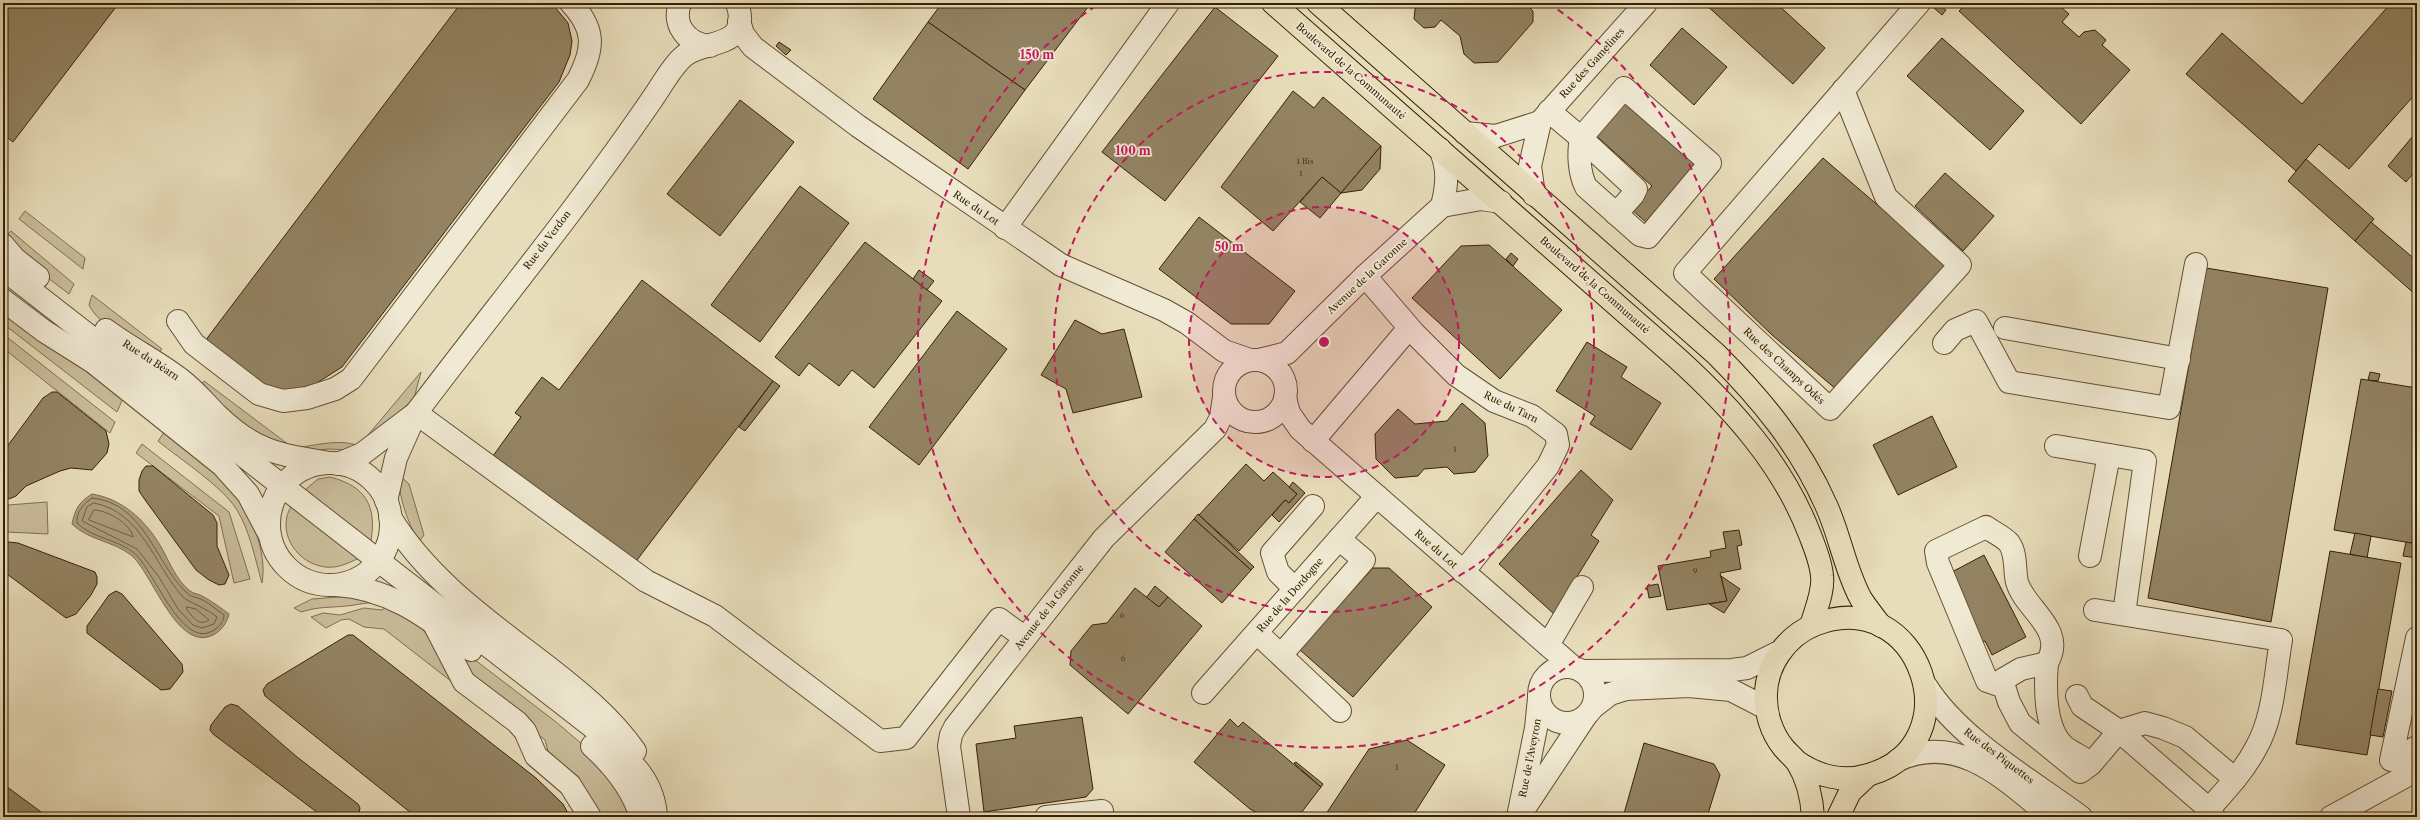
<svg xmlns="http://www.w3.org/2000/svg" width="2420" height="820" font-family="'Libre Caslon Text',serif">
	<rect width="100%" height="100%" fill="#e8ddbb"/>
	<filter id="stains"><feTurbulence type="fractalNoise" baseFrequency=".005" numOctaves="4"/><feColorMatrix values="0 0 0 0 .2 0 0 0 0 .09 0 0 0 0 .02 0 0 0 .5 -.17"/></filter>
	<radialGradient id="worn" r=".72"><stop offset=".6" stop-color="#630" stop-opacity="0"/><stop offset="1" stop-color="#630" stop-opacity=".3"/></radialGradient>
	<!-- green -->
	<g fill="#cabd9c" stroke="#806f50">
		<path d="M25,211L85,258L83,269L19,219Z"/>
		<path d="M11,231L74,284L69,294L27,262L4,238Z"/>
		<path d="M92,295L162,349L156,356C135,344 99,326 89,305Z"/>
		<path d="M6,309L124,396L117,412L6,326Z"/>
		<path d="M3,334L115,422L110,433L3,348Z"/>
		<path d="M421,372L414,398L373,438L368,435Z"/>
		<path d="M204,381L293,448C315,446 337,438 360,446L349,450L327,449L306,452L264,443L199,388Z"/>
		<path d="M167,428C187,446 211,463 228,484C249,508 268,551 262,583C255,559 250,531 237,510C222,486 181,460 158,441Z"/>
		<path d="M142,444L229,512L250,579L234,583L219,516L136,453Z"/>
		<path d="M400,476L409,484L424,535L419,542C409,525 397,495 400,476Z"/>
		<path d="M330,477C365,486 377,505 371,541L305,490L318,479Z"/>
		<path d="M47,502L48,534L7,532L8,505Z"/>
		<path d="M292,505L359,558C347,564 334,570 320,566C294,560 276,529 292,505Z"/>
		<path d="M351,596L378,603C366,602 358,605 347,606C328,608 321,606 301,612L294,608L312,599Z"/>
		<path d="M390,604L417,623L436,645L465,692L384,629L364,627L349,619L341,620L326,628L311,617L323,613L340,615L364,608L382,610Z"/>
		<path d="M449,640L556,722L596,756L616,781L633,817H599L549,755L545,740L471,680Z"/>
	</g>
	<!-- water -->
	<path fill="#ac9d7c" stroke="#7d6b4c" d="M92,494C122,499 144,519 160,545C169,560 175,579 190,591C194,594 200,594 204,597C213,602 221,608 229,614C227,623 221,631 213,635C177,653 152,572 131,555C113,541 88,540 72,524C75,509 79,502 92,494Z"/>
	<g fill="none" stroke-linecap="round" stroke-linejoin="round">
		<!-- shore -->
		<g stroke="#725f40" stroke-width="1">
			<path d="M92,498C145,503 154,562 187,593C190,597 196,597 201,599C209,603 217,610 224,615C224,621 219,627 214,630C182,652 153,567 133,552C116,539 92,538 77,523C76,512 83,504 92,498Z"/>
			<path d="M94,503C142,512 154,565 183,597C188,602 208,609 217,617L214,624L202,628L193,625L178,609L159,577L137,549L82,521L87,507Z"/>
			<path d="M94,510C107,510 131,524 133,537L89,520Z"/>
			<path d="M187,607L196,609L209,620C199,627 193,617 187,610Z"/>
		</g>
	</g>
	<!-- building -->
	<g fill="#938363" stroke="#372103">
		<path d="M3,3H119L13,142L3,134Z"/>
		<path d="M461,3H551L554,6L568,23L572,41L570,55L559,82L342,367L312,386L269,393L206,342L208,337Z"/>
		<path d="M942,3H1091L1025,90L928,22Z"/>
		<path d="M1420,3H1529L1527,5L1533,11V22L1498,62L1474,63L1464,54L1460,36L1441,20L1435,27L1424,28L1414,19L1415,9Z"/>
		<path d="M1704,3H1776L1825,48L1793,84Z"/>
		<path d="M1967,3H2056L2069,14L2062,22L2079,37L2084,32L2095,30L2106,40L2102,45L2130,70L2081,124L1959,11Z"/>
		<path d="M2391,3H2408L2417,11V92L2349,169L2319,144L2296,171L2186,74L2222,33L2302,104Z"/>
		<path d="M1938,4L1946,10L1942,15L1934,8Z"/>
		<path d="M1215,7L1278,56L1165,201L1102,152Z"/>
		<path d="M928,22L1025,90L968,169L873,99Z"/>
		<path d="M1682,28L1727,67L1694,105L1650,65Z"/>
		<path d="M1942,38L2024,111L1990,150L1907,76Z"/>
		<path d="M779,42L791,50L786,55L776,46Z"/>
		<path d="M1293,91L1314,108L1323,97L1381,146L1341,193L1322,177L1273,231L1221,187Z"/>
		<path d="M1622,98L1698,166L1647,223L1631,209L1652,186L1592,132Z"/>
		<path d="M740,100L794,142L720,236L667,194Z"/>
		<path d="M2417,131V169L2406,182L2388,166Z"/>
		<path d="M1381,146L1380,169L1362,190L1341,193Z"/>
		<path d="M1823,158L1946,264L1837,390L1772,335L1714,279Z"/>
		<path d="M2306,159L2374,219L2355,241L2288,181Z"/>
		<path d="M1945,173L1994,216L1963,251L1915,206Z"/>
		<path d="M1322,177L1341,193L1320,218L1300,202Z"/>
		<path d="M800,186L849,223L760,342L711,305Z"/>
		<path d="M1199,217L1295,291L1269,324H1231L1159,269Z"/>
		<path d="M2371,222L2417,261V296L2355,241Z"/>
		<path d="M865,242L942,301L874,388L852,370L839,386L809,363L799,376L775,357Z"/>
		<path d="M1489,245L1562,310L1500,379L1412,298L1461,246Z"/>
		<path d="M1511,253L1518,259L1513,266L1506,259Z"/>
		<path d="M2206,268L2328,288L2271,622L2148,598Z"/>
		<path d="M919,270L934,281L927,290L913,279Z"/>
		<path d="M642,280L773,381L634,564L493,456L521,417L515,413L542,377L559,390Z"/>
		<path d="M957,311L1007,349L919,465L869,427Z"/>
		<path d="M1075,320L1102,334L1124,329L1142,397L1073,413L1066,389L1041,375Z"/>
		<path d="M1587,342L1627,367L1621,377L1661,403L1631,450L1590,424L1595,416L1556,391Z"/>
		<path d="M2370,372L2380,374L2378,381L2368,380Z"/>
		<path d="M2361,379L2417,388V544L2334,530Z"/>
		<path d="M773,381L780,386L745,431L739,427Z"/>
		<path d="M52,392H57L106,431L109,444L107,453L92,470L71,468L60,471L26,486L16,496L9,499L3,495V452L43,398Z"/>
		<path d="M1462,403L1485,423L1488,456L1475,472L1454,474L1447,467L1424,469L1418,476L1395,478L1376,459L1375,434L1398,409L1415,424L1447,421Z"/>
		<path d="M1932,416L1957,467L1898,495L1873,445Z"/>
		<path d="M1246,464L1264,481L1273,472L1297,494L1289,503L1285,500L1239,551L1199,515Z"/>
		<path d="M146,466H153L213,515L217,523V546L229,575L225,584L219,585L209,580L196,570L143,497L139,491V480L142,471Z"/>
		<path d="M1581,470L1613,500L1591,535L1599,541L1554,614L1499,564Z"/>
		<path d="M1293,482L1305,493L1279,522L1272,515L1285,500L1289,503L1297,494L1289,487Z"/>
		<path d="M1198,514L1254,567L1251,570L1194,519Z"/>
		<path d="M1194,519L1251,570L1222,603L1165,552Z"/>
		<path d="M1739,530L1742,545L1737,546L1741,569L1720,573L1727,601L1667,610L1658,566L1711,557L1710,551L1726,548L1723,532Z"/>
		<path d="M2355,533L2371,536L2367,558L2350,554Z"/>
		<path d="M9,542L18,543L95,572L97,577V584L91,595L76,614L66,618L3,571V546Z"/>
		<path d="M2406,542L2417,544V558L2403,556Z"/>
		<path d="M2330,551L2401,563L2367,755L2296,744Z"/>
		<path d="M1984,555L2026,637L1992,655L1985,641L1982,642L1950,573Z"/>
		<path d="M1373,568H1389L1432,607L1353,697L1299,649Z"/>
		<path d="M1721,576L1740,589L1724,613L1709,604L1727,601Z"/>
		<path d="M1658,584L1661,596L1649,598L1647,586Z"/>
		<path d="M1155,586L1168,597L1159,607L1146,598Z"/>
		<path d="M1135,588L1159,607L1168,597L1202,626L1128,714L1070,665L1071,651L1092,625L1107,623Z"/>
		<path d="M116,591L122,594L182,664L183,672L170,689L161,690L87,633V626L109,595Z"/>
		<path d="M348,635H353L536,778L563,804L570,817H416L265,696L263,690L267,684Z"/>
		<path d="M2378,689L2392,691L2383,737L2370,735Z"/>
		<path d="M231,704L238,706L297,757L358,804L360,808L359,813L337,817L322,816L213,734L210,730L211,725L225,707Z"/>
		<path d="M1082,717L1093,789L1086,797L984,812L976,744L1016,738L1014,726Z"/>
		<path d="M1230,719L1238,727L1243,722L1321,787L1298,817H1265L1250,809L1194,762Z"/>
		<path d="M1407,740L1445,765L1412,817H1324L1369,749Z"/>
		<path d="M1644,743L1714,764L1720,775L1707,817H1623Z"/>
		<path d="M1296,762L1323,784L1321,787L1294,763Z"/>
		<path d="M3,784L48,817H3Z"/>
	</g>
	<g fill="none" stroke-linecap="round" stroke-linejoin="round">
		<defs>
			<g id="minor">
				<path d="M680,3C672,25 687,44 710,46"/>
				<path d="M739,21L743,34L753,47L858,126L1061,265L1164,310L1187,323L1224,351L1250,360"/>
				<path d="M1843,90L1886,197L1960,265L1830,409L1685,273L1919,3"/>
				<path d="M1549,111L1581,138L1624,88L1710,163L1648,237L1640,235L1586,187C1579,173 1578,153 1581,138"/>
				<path d="M1540,122L1646,3"/>
				<path d="M1465,133L1496,136L1540,122L1530,166L1534,195"/>
				<path d="M1581,138L1636,189L1633,195L1616,214"/>
				<path d="M1440,149C1449,169 1447,186 1442,206"/>
				<path d="M1005,228L1168,3"/>
				<path d="M3,245L15,259L38,277"/>
				<path d="M3,269L599,732C626,757 654,777 656,817"/>
				<path d="M1365,276L1414,333L1456,375L1494,401L1532,416L1556,434L1558,445L1548,466L1463,572"/>
				<path d="M3,300L44,331L93,362L222,465L248,494L268,532"/>
				<path d="M178,321L194,344L259,394L283,401L307,398L335,389L351,379L578,80C594,49 596,30 571,3"/>
				<path d="M2005,328L2179,359"/>
				<path d="M106,330C130,348 157,361 180,379C195,390 205,403 217,415C255,452 280,455 330,463"/>
				<path d="M1944,343L1955,330L1976,321L2009,382L2169,408L2196,264"/>
				<circle cx="1255" cy="391" r="31"/>
				<path d="M1259,360L1287,353L1293,347L1365,276L1442,206L1481,199L1501,202"/>
				<path d="M1285,398L1289,413L1300,429L1573,667"/>
				<path d="M416,413L646,581L715,616L880,741L906,738L999,619L1025,638"/>
				<path d="M1313,441L1409,328"/>
				<path d="M2056,446L2145,461L2124,614"/>
				<circle cx="330" cy="524" r="61"/>
				<path d="M338,464L362,454L412,416"/>
				<path d="M386,501L396,458L416,413C496,307 581,204 655,95C664,82 672,66 684,56C703,39 753,50 737,3"/>
				<path d="M390,517C428,580 491,623 548,667C580,692 611,717 635,751"/>
				<path d="M2090,556L2109,455"/>
				<path d="M336,585C391,588 429,619 471,650"/>
				<path d="M1295,589L1278,572L1272,553L1313,506"/>
				<path d="M2095,610L2281,640C2275,675 2274,717 2256,748C2244,771 2226,790 2209,809"/>
				<path d="M435,626L464,682L517,722L525,731L536,756L570,785L590,817"/>
				<path d="M1257,633L1340,711"/>
				<path d="M2417,638L2391,760L2417,747"/>
				<path d="M1548,645L1582,587"/>
				<path d="M1281,655L1364,560L1339,539"/>
				<circle cx="1567" cy="695" r="28"/>
				<path d="M1582,671L1732,670L1747,668L1781,651"/>
				<path d="M1926,686C1960,740 2030,779 2081,817"/>
				<path d="M2004,687L1987,681L1938,563L1936,551L1986,527C1993,532 2004,537 2009,543C2017,554 2014,570 2017,582C2025,610 2067,629 2047,663"/>
				<path d="M1203,693L1377,496"/>
				<path d="M2077,696L2082,706L2119,731L2209,809L2214,817"/>
				<path d="M1592,708L1610,694L1626,689L1689,686L1731,690L1766,708"/>
				<path d="M592,746C614,766 632,788 641,817"/>
				<path d="M1898,760C1960,732 2006,781 2051,817"/>
				<path d="M2091,764C2083,757 2073,753 2065,747C2044,730 2045,687 2047,663L2021,669L2002,680L2009,702L2020,723L2080,772L2091,764L2119,731L2145,723L2163,728L2185,737L2235,779"/>
				<path d="M1524,809L1585,717"/>
				<path d="M959,817L949,746L951,735L955,727L1104,538L1215,429L1221,417L1224,397"/>
				<path d="M1046,817L1102,811"/>
				<path d="M1518,817L1536,728L1539,698"/>
				<path d="M2331,817L2417,770"/>
			</g>
			<g id="major">
				<path d="M1273,3L1677,358C1732,408 1783,464 1810,535C1815,548 1821,562 1822,576C1824,592 1815,611 1811,626"/>
				<path d="M1318,3L1716,354C1761,399 1800,446 1826,505C1840,535 1845,570 1861,599C1867,608 1874,617 1881,626"/>
				<path d="M1796,761C1817,776 1843,783 1868,775C1975,745 1920,582 1814,625C1787,636 1767,664 1766,693C1765,712 1771,732 1783,747C1787,752 1793,757 1797,762C1807,778 1812,799 1813,817"/>
				<path d="M1838,817L1850,792L1867,776"/>
			</g>
		</defs>
		<!-- minor casing -->
		<use href="#minor" stroke="#635031" stroke-width="24"/>
		<!-- major casing -->
		<use href="#major" stroke="#372103" stroke-width="24"/>
		<!-- minor -->
		<use href="#minor" stroke="#f0e9d3" stroke-width="22"/>
		<!-- major -->
		<use href="#major" stroke="#e8ddbb" stroke-width="22"/>
	</g>
	<!-- distance rings -->
	<circle cx="1324" cy="342" r="135" fill="#c2185b" fill-opacity=".12"/>
	<g fill="none" stroke="#c2185b" stroke-width="2" stroke-dasharray="7 5">
		<circle cx="1324" cy="342" r="135"/>
		<circle cx="1324" cy="342" r="270"/>
		<path d="M1548 3A406 406 0 1 1 1100 3"/>
	</g>
	<g text-anchor="middle" dominant-baseline="central" stroke-width="3.5" stroke-linejoin="round" paint-order="stroke">
		<!-- number labels -->
		<g font-size="8" fill="#4e3a1b">
			<text x="1305" y="161">1 Bis</text>
			<text x="1301" y="173">1</text>
			<text x="1455" y="449">1</text>
			<text x="1695" y="571">9</text>
			<text x="1122" y="615">6</text>
			<text x="1123" y="658">6</text>
			<text x="1397" y="767">1</text>
		</g>
		<!-- street labels -->
		<g font-size="10" fill="#372103" stroke="#f0e9d3">
			<text transform="translate(1592 63) rotate(-48)">Rue des Gamelines</text>
			<text transform="translate(1351 71) rotate(41)">Boulevard de la Communauté</text>
			<text transform="translate(976 208) rotate(34)">Rue du Lot</text>
			<text transform="translate(547 240) rotate(-53)">Rue du Verdon</text>
			<text transform="translate(1367 276) rotate(-43)">Avenue de la Garonne</text>
			<text transform="translate(1595 285) rotate(41)">Boulevard de la Communauté</text>
			<text transform="translate(151 360) rotate(33)">Rue du Béarn</text>
			<text transform="translate(1784 366) rotate(43)">Rue des Champs Odés</text>
			<text transform="translate(1511 407) rotate(26)">Rue du Tarn</text>
			<text transform="translate(1436 549) rotate(41)">Rue du Lot</text>
			<text transform="translate(1290 595) rotate(-49)">Rue de la Dordogne</text>
			<text transform="translate(1049 607) rotate(-52)">Avenue de la Garonne</text>
			<text transform="translate(1999 756) rotate(37)">Rue des Piquettes</text>
			<text transform="translate(1530 758) rotate(-79)">Rue de l'Aveyron</text>
		</g>
	</g>
	<circle cx="1324" cy="342" r="6" fill="#c2185b" stroke="#f0e9d3" stroke-width="2"/>
	<g font-size="12" text-anchor="middle" font-weight="bold" fill="#c2185b" stroke="#f0e9d3" stroke-width="3.5" stroke-linejoin="round" paint-order="stroke">
		<text x="1037" y="59">150 m</text>
		<text x="1133" y="155">100 m</text>
		<text x="1229" y="251">50 m</text>
	</g>
	<!-- margin -->
	<rect width="2420" height="820" fill="none" stroke="#e8ddbb" stroke-width="16"/>
	<rect x="4" y="4" width="2412" height="812" fill="none" stroke="#372103" stroke-width="2"/>
	<rect x="8" y="8" width="2404" height="804" fill="none" stroke="#372103"/>
	<rect width="100%" height="100%" filter="url(#stains)"/>
	<rect width="100%" height="100%" fill="url(#worn)"/>
</svg>
